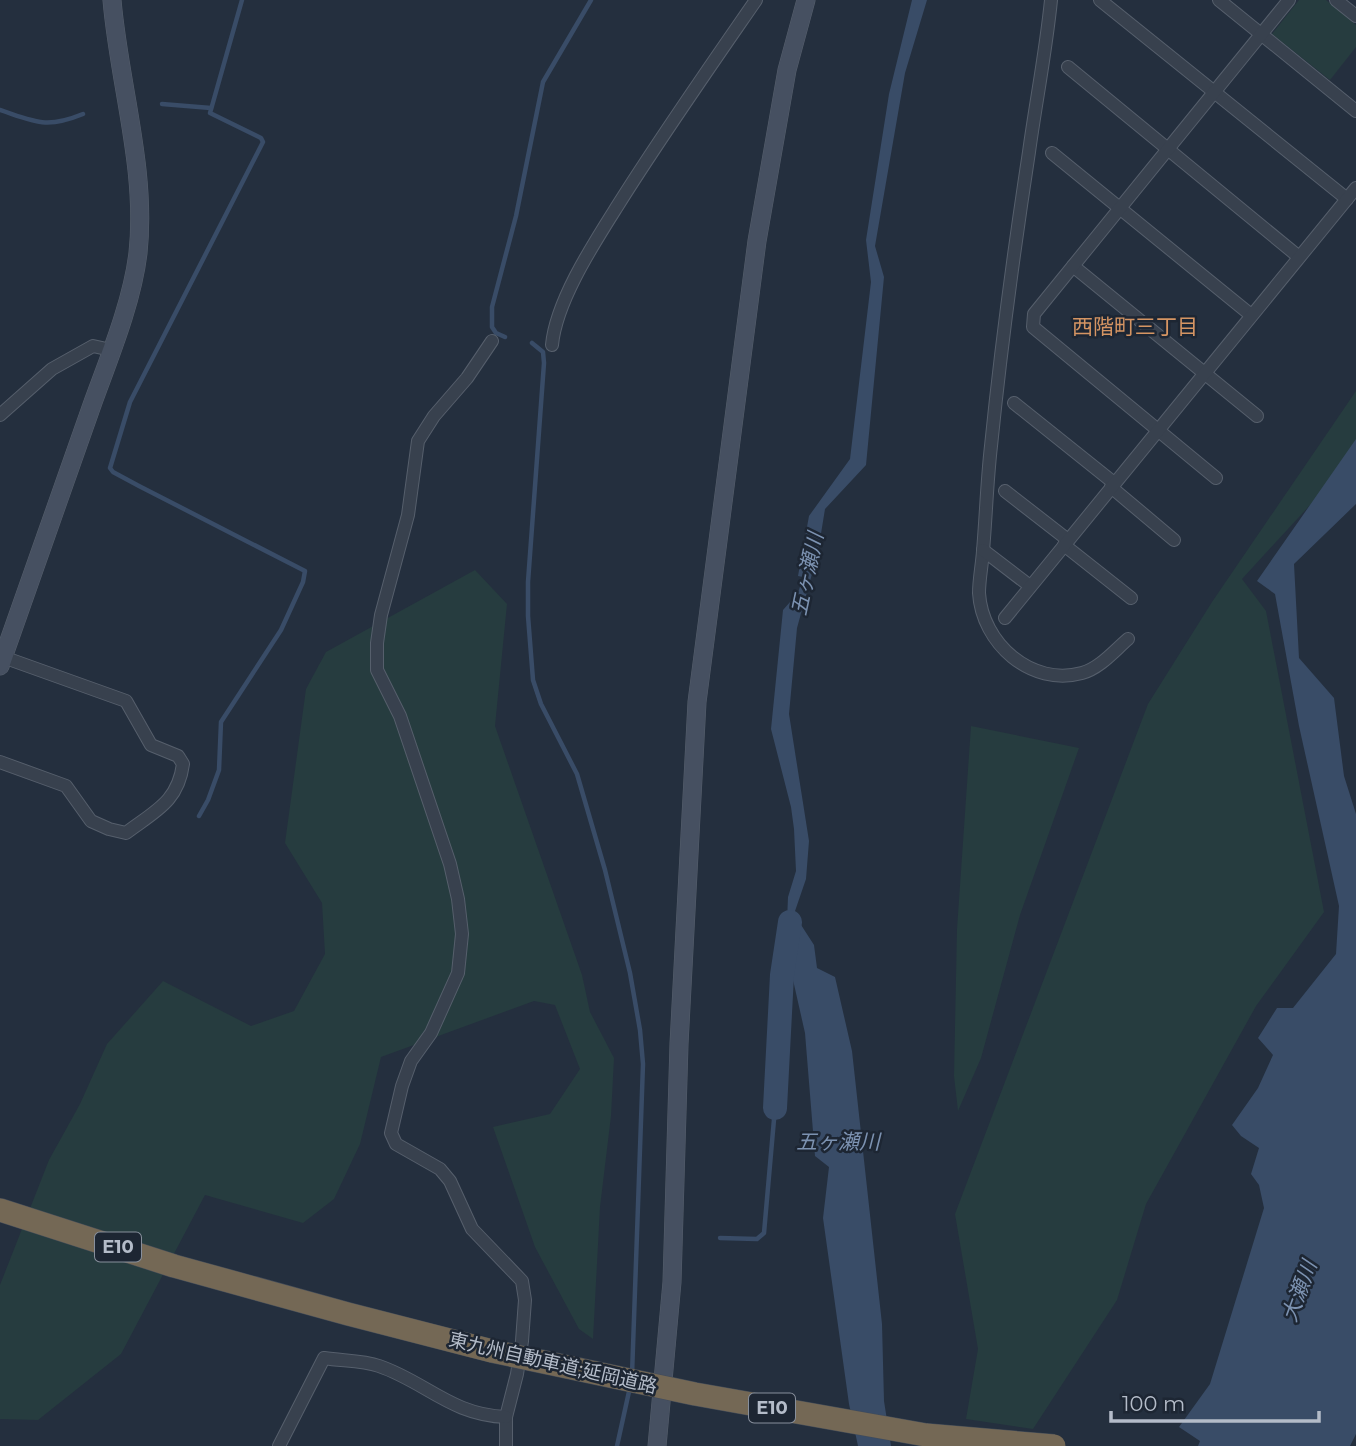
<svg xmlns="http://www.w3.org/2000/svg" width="1356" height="1446" font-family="Montserrat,'Noto Sans JP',sans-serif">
	<rect width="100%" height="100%" fill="#242f3e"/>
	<!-- green -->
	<g fill="#263c3f">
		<path d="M1299,0H1326L1356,25V47L1330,80L1272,34Z"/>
		<path d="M1356,391V455L1242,579L1266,611L1324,912L1256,1006L1146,1204L1117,1300L1033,1429L966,1419L978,1349L955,1214L1148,704L1212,602Z"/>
		<path d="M475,570L507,604L495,726L582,975L590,1012L614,1058L611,1116L600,1207L593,1339L579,1329L535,1247L493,1127L550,1114L580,1069L555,1005L534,1001L381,1057L360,1144L334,1199L303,1223L205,1195L121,1354L38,1420L0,1419V1285L49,1160L80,1104L107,1044L163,981L251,1026L294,1011L325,954L322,903L285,843L306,689L326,652Z"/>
		<path d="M971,726L1079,748L1020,915L981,1058L958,1111L954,1076L957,929Z"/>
	</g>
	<!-- water -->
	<g fill="#394c67">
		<path d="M912,0H927L905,73L875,246L884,277L866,465L825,509L818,552L797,628L789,714L809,841L806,879L794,914L814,945L817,968L835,977L852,1051L882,1324L884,1401L891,1446H858L849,1404L823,1218L829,1167L815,1156L805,1033L791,971L787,921L788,897L796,871L794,829L791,807L771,729L783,610L798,593L803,577L798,576L809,516L850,459L871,282L866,240L889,94Z"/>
		<path d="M1356,439V504L1294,564L1299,658L1334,698L1344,776L1356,814V1434L1350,1446H1198L1200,1441L1179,1427L1210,1384L1264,1208L1259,1185L1251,1174L1259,1148L1241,1136L1232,1125L1258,1088L1273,1055L1258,1038L1277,1008H1293L1336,954L1339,906L1299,726L1275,594L1257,581Z"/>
	</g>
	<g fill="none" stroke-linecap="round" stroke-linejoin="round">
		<!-- stream -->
		<g stroke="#394c67" stroke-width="4.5">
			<path d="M162,104L211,108"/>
			<path d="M0,110C36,122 46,129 83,114"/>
			<path d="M505,337L496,333L492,327V307L516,216L543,82L591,0"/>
			<path d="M532,343L543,352L544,363L528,582V616L533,680L541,704L577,774L605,870L630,973L640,1030L643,1064L632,1375"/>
			<path d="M199,816L208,800L219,770L221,722L281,630L303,582L305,571L139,486L113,472L110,468L130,402L263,142L261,138L210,113L242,0"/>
			<path d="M720,1238L757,1239L764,1233L775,1108"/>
			<path d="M617,1446L630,1387"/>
		</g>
		<!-- river -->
		<path stroke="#394c67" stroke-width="24" d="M775,1108L782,975L790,922"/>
		<defs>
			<g id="street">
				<path d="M1051,0C1046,51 1036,101 1029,152C1014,250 1001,347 991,446C987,481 986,516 983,551C982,565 979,580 979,593C982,643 1031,687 1082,673C1100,668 1114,651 1128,639"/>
				<path d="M1100,0L1347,199"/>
				<path d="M1219,0L1356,111"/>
				<path d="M1336,0L1356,16"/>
				<path d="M1068,67L1299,257"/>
				<path d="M1052,153L1251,315"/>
				<path d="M1073,266L1257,416"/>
				<path d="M492,341L467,378L434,416L418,441L408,515L381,615L377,643V670L400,716L450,864L458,899L462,934L458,973L431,1033L411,1061L402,1086L391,1133L396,1144L440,1169L450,1181L472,1229L522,1281L525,1300L522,1341L517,1374L506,1417V1446"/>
				<path d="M552,345C556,301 594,243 618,205C662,135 709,68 756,0"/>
				<path d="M1014,403L1114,483"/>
				<path d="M0,415L52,369L93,346L111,350"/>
				<path d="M1216,478L1033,327L1034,314L1289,0"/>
				<path d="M1111,487L1174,540"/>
				<path d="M1005,491L1068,540"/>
				<path d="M1064,545L1131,598"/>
				<path d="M983,550L1030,586"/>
				<path d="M1005,618L1356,188"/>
				<path d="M0,762L66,786L91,821L109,829L126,833C155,811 178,802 183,764L178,756L151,745L126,701L3,657"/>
				<path d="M279,1446L324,1358C342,1361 362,1360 379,1366C426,1382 451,1415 506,1417"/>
			</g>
			<g id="secondary">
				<path d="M0,666C30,579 62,492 92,405C109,358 132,303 138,253C147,168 119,84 112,0"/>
				<path d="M657,1446L672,1282L679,1044L697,702L757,241L787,70L806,0"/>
			</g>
			<path id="highway" d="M0,1210L174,1266L348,1314L492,1351"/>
		</defs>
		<!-- street casing -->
		<use href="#street" stroke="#565f6c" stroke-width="14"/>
		<!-- secondary casing -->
		<use href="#secondary" stroke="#565f6c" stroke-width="19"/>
		<!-- highway casing -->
		<use href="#highway" stroke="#434c59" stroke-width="24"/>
		<!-- street -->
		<use href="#street" stroke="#38414e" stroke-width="12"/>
		<!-- secondary -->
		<use href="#secondary" stroke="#465061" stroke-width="18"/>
		<!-- highway -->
		<use href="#highway" stroke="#746855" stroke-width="23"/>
		<defs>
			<path id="highway-bridge" d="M492,1351L695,1394L926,1435L1054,1446"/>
		</defs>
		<!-- highway-bridge casing -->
		<use href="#highway-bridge" stroke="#434c59" stroke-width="24" stroke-linecap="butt"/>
		<!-- highway-bridge -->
		<use href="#highway-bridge" stroke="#746855" stroke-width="23"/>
	</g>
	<g text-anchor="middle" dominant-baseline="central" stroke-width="5" stroke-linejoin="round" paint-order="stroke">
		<!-- shield labels -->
		<g fill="#1d2633" stroke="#878f9c" stroke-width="2">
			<rect x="95" y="1232.5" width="46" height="29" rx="5"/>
			<rect x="749" y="1393.5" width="46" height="29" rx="5"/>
		</g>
		<g font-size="18" font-weight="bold" fill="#b4bcc9">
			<text x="118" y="1247">E10</text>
			<text x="772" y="1408">E10</text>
		</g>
		<!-- street labels -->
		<g font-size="19" fill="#b4bcc9" stroke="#1d2633">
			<text transform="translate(553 1363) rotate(13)">東九州自動車道;延岡道路</text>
		</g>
		<!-- neighbourhood labels -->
		<g font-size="21" fill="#d59563" stroke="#1d2633">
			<text x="1135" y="326">西階町三丁目</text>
		</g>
		<!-- water labels -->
		<g font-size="21" font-style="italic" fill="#7c92b1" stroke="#1d2633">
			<text transform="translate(807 574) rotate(-78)">五ヶ瀬川</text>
			<text x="838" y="1141">五ヶ瀬川</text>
			<text transform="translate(1299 1291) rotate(-70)">大瀬川</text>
		</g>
	</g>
	<!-- scale -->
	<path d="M1111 1411v10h208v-10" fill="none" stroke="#b4bcc9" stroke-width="3.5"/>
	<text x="1122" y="1411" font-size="21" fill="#b4bcc9" stroke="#1d2633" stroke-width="5" paint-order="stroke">100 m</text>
</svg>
